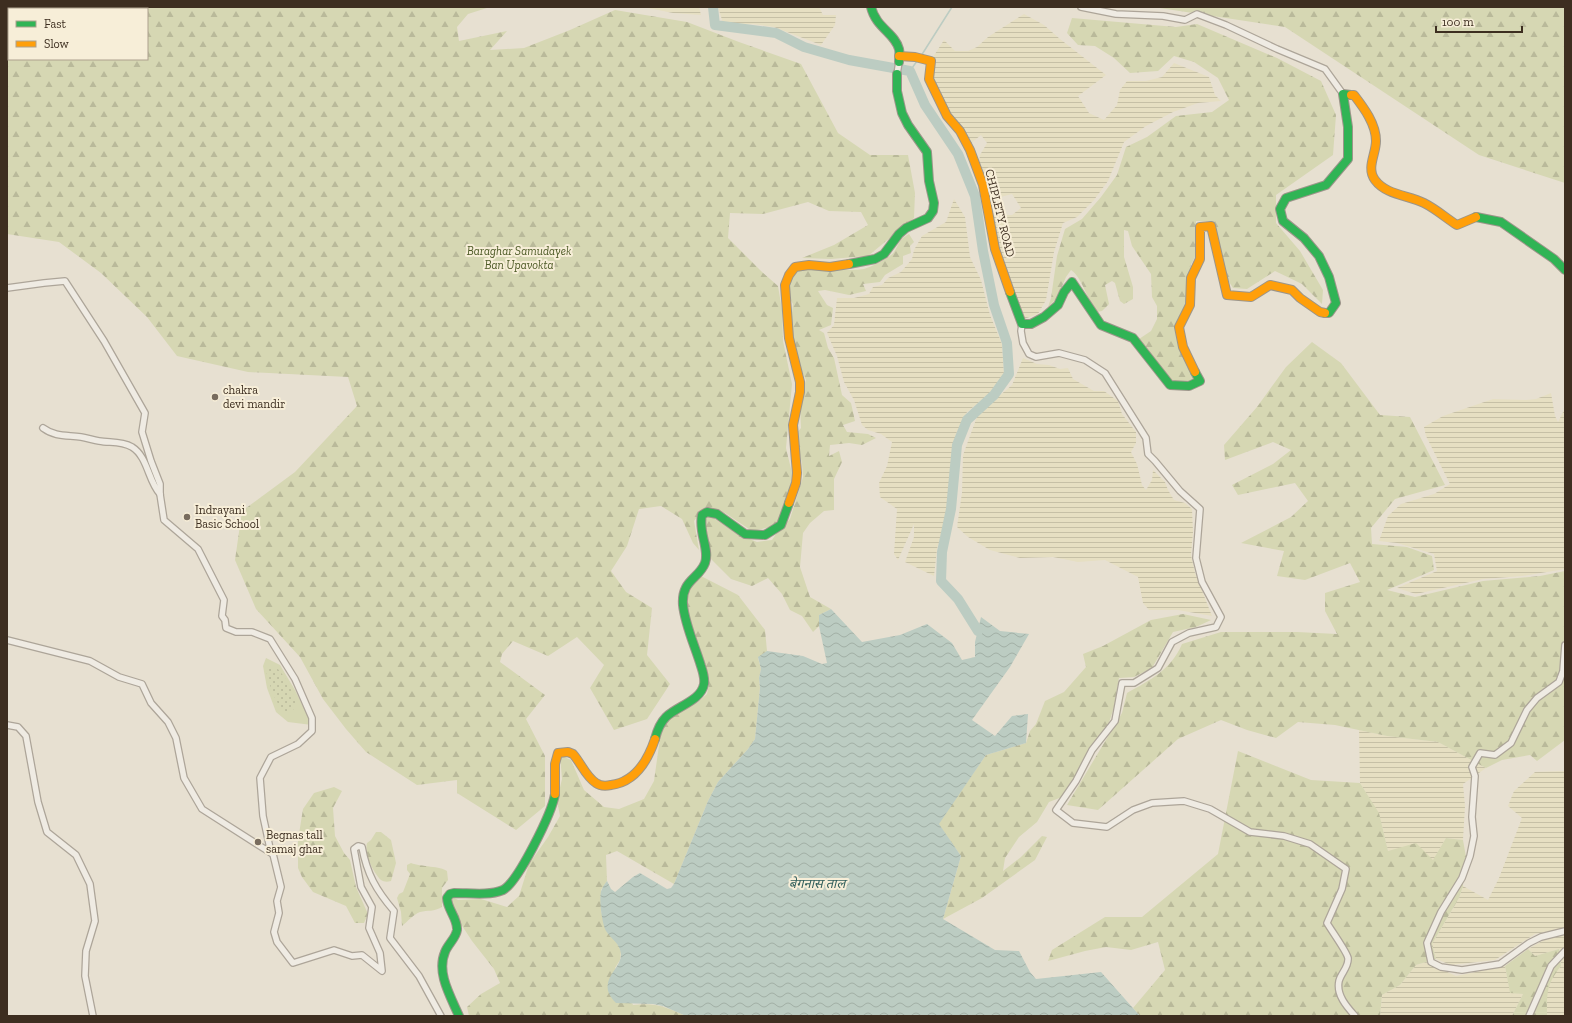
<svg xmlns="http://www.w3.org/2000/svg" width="1572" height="1023" font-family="'Zilla Slab','Noto Sans Devanagari',serif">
	<defs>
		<pattern id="farmland-rules" width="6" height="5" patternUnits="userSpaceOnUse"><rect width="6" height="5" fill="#e6dfc2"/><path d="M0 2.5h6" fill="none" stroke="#c6c0a6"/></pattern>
		<pattern id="forest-firs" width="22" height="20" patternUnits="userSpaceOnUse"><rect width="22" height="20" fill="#d6d7b3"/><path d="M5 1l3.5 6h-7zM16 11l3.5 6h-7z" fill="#b9b99a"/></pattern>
		<pattern id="park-dots" width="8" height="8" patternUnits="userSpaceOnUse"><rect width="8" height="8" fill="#d6d7b3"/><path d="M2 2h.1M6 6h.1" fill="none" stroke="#b9b99a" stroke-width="1.8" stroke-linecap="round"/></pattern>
		<pattern id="water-waves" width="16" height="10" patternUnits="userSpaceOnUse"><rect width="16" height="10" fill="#bcccc2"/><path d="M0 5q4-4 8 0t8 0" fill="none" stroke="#a2b0a6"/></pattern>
	</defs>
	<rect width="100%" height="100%" fill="#e7e0d1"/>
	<!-- farmland -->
	<g fill="url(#farmland-rules)">
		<path d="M643,7H699L701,15L673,13Z"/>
		<path d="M718,7H819L823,15H836L835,25L821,45L774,27L753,24L731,25L723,23Z"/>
		<path d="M1024,14L1044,25L1060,39L1106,75L1078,96L1089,113L1104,120L1117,105L1120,90L1127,81H1146L1162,77L1174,63L1209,77L1215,95L1221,101L1198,103L1173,112L1146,126L1124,142L1108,181L1094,200L1077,217L1063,223L1054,252L1046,300L1038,314L1024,319L1003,263L996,241L992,215H1012L1021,208L1012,194L993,199L979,162L980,155L987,143L981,135L970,144L951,117L934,84L933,72V57L944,40L955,51H968L977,47L988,37Z"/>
		<path d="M954,199L965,217L970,257L981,280L990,315L1002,344L1004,375L989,394L967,412L956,434L948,503L944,526L937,549L934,576L905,562L914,537V524L898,560L894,554L897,509L880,497L879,483L887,466L892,442L881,434L868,430L862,425L854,400L844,382L837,356L827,333L834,325L837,298H854L869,294L873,287L882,285L888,278L901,272L912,259L914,250L922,236L946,222Z"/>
		<path d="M1023,358L1037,364L1049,365L1060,369L1068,368L1073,379L1094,391H1104L1118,401L1122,414L1136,432V443L1131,452L1137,464L1142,485L1146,490L1152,480L1153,470L1165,482L1168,490L1174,500L1185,503L1192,509L1193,532L1191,555L1195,573L1212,616L1178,610H1149L1143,603L1138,577L1105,560L1078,562L1053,557L1020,558L990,550L968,537L957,527L962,493L963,455L978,414L1012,385Z"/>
		<path d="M1551,393L1555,416L1558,422L1565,408V569L1522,576L1483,579L1416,594L1397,588L1437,571L1434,554L1397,543L1379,541L1388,516L1401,504L1434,494L1450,484L1426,436L1424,427L1443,416L1493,399L1526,400L1536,399Z"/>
		<path d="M1359,730L1387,736L1438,742L1486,768L1463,784L1465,806L1463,840L1446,838L1433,861L1398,849L1388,851L1379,814L1360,783Z"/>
		<path d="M1565,771V928L1535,934L1495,960L1451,965L1436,959L1432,944L1459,898L1463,886L1488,900L1499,878L1522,818L1508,806L1514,791L1535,772Z"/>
		<path d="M1565,935V1016H1547V991L1552,977L1561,966L1559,949L1535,956L1528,949L1544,940Z"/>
		<path d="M1426,962L1456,976L1505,966L1510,992L1523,994L1512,1016H1380L1382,995L1400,985L1416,965Z"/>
	</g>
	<!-- grass -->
	<path fill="#d6d7b3" d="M266,658L280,665L295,690L312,725L288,722L276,712L267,688L263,666Z"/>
	<!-- forest -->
	<g fill="url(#forest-firs)" fill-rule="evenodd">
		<path d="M7,7H490L468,14L457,27L459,41L507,31L490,50L524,48L570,30L615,10L687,22L739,42L801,64L838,133L870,155H908L915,193L914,218L868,256L831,259L802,258L834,245L868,225L861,212L829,211L808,202L763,214L730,213L728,238L761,271L778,286L782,310L783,341L792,384L786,448L792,473L788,505L775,526L752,531L725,513L705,507L694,521L699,550L693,543L682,519L661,506L639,509L627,546L611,571L626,592L652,608L647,655L670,684L647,719L614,730L590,688L604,665L577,637L548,656L513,641L502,654L500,662L545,695L526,719L545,756V806L516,830L457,793V780L417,785L366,752L346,729L323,699L300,657L256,609L235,560L242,511L295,472L357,406L348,377L248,372L177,356L147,317L101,273L59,242L7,234ZM9,9H147V59H9Z"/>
		<path d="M1153,7H1565V183L1479,155L1285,27Z"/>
		<path d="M1072,18L1176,27L1197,24L1277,58L1321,81L1336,115L1333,155L1276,195V223L1300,251L1323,290L1322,304L1302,284L1275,271L1247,289L1233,288L1226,277L1212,221H1196L1197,254L1191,264L1186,287L1187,303L1180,314L1176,335L1184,358L1193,376L1194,381C1190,382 1185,384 1182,384C1166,383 1148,351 1139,339L1151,331L1157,319V306L1152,297L1151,274L1132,246L1128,231L1124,230V257L1133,287V299L1124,304L1120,301L1115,283L1112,281L1105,285L1109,304L1102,311L1097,312C1087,300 1082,277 1071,270L1066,277L1057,298L1048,307L1051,298L1057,256L1065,229L1082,219L1101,197L1117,175L1126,147L1147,137L1176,116L1212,112L1229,100L1218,78L1194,62L1174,56L1158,71L1130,73L1114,58L1095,46L1078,45L1067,33Z"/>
		<path d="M909,234L914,242L910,246L911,253L903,256V264L885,275L880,282L863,284L866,291L849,295L825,290L818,291L827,305L833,308L831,325L819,330L824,333L828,348L834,358L842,395L851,403L855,421L843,425L847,432L868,434L876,438L862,445L849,443L830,445L829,456L839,451L842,462L834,479V510L824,511L810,523L803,533L800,567L810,597L831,609L819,615V626L813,632L802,616L790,610L782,594L768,578L752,586L731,579L710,558L705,540L703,523L709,515L739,535L757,542L772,540L778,531L790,519L803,477L802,463L795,435L801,428C800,411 800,397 806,380L794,355L790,328L793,304L787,294L793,271C815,263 840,273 864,269C871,267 890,258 894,252C900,243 898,240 909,234Z"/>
		<path d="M1312,342L1341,363L1380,415L1410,417L1445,485L1395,499L1371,528L1372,544L1407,547L1432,556L1434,570L1387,590L1415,597L1483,581L1540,576L1565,571V740L1537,761L1530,755L1502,760L1486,768L1438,742L1387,736L1335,725L1298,722L1276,738L1247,730L1221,720L1178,739L1098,810L1067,805L1122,713L1127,693C1150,680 1171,670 1182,644L1221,632H1297L1337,634L1325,611V593L1360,582L1350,563L1305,580L1277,576L1284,551L1241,543L1291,517L1308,501L1295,483L1238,495L1232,485L1273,464L1291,450L1273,442L1225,460L1224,445L1257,407L1286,367Z"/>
		<path d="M699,575L738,595L765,630L767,651L758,658L761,669L759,678L760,688L755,739L748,749L718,782L708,801L674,884L617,851L606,855L607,881L601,890V912L621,951L620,960L615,968L633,1005C654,1002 667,1007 686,1016H469L467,1007L481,994L500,983L494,969L472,941L457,918L450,896L458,900L481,899L507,907L519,896L529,864L548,837L560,816L557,800L562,779L560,755L571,760L584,790L604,807L619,809L644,799L654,781L661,731L670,719L684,709L698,702L707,694L709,684L685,604L689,584Z"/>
		<path d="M1183,614L1211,620L1196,627L1173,632L1152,668L1134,677L1119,678L1114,707L1108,726L1089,750L1076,775L1062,797L1049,802L1037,822L1019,837L1005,858L1003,871L1021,857L1042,836L1047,837L1035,860L982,898L943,919L961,856L938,824L986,755L1026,743L1030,731L1036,724L1045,701L1064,692L1086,667L1083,654L1103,646L1151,620Z"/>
		<path d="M1238,751L1311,780L1360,783L1379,813L1388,851L1416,843L1433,860L1446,838L1463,840L1466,857L1463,867V886L1459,898L1432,944L1436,959L1416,965L1400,985L1382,995L1380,1016H1140L1133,1008L1165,970L1158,942L1131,950L1106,947L1085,951L1048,961L1052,950L1105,917H1142L1218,854Z"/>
		<path d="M334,787L342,791L333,808L335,836L344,853L350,860L356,887L368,914L364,923H355L346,906L313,892L302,877L298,868V840L303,809L314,793Z"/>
		<path d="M376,832H381L391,840L396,863L391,881C387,882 384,882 381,880C373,872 364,854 367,843L371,840Z"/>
		<path d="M411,863C421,867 441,866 447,871L448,880L442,888V907C434,912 428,910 420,912C414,914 407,922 402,926L401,912L397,898L399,894L403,892L410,874L407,870V865Z"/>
		<path d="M1528,949L1535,956L1559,949L1561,966C1546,985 1547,993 1547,1016H1512L1523,994L1510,993L1505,966Z"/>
	</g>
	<!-- park -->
	<path fill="url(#park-dots)" d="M270,667H276C286,677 293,691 296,705L293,710L286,713C276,707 268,681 266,670Z"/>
	<!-- water -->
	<path fill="url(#water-waves)" d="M831,609L862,642L900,635L927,624L952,643L962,660L975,657V642L981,617L1000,631L1029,634L1010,667L972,720L995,736L1012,716L1028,714L1026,743L986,755L939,824L961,856L943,919L995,950L1019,951L1030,972L1036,979L1101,972L1140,1016H686L663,1006L653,1004L616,1003C594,981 622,970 621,954C620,943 611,939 606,931C602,924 598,896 602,889C603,886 605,884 607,881L611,889L615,892L633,877L640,873L667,889L671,888L674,884L708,801L718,782L748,749L755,739L760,688L759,678L761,669L758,657L767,651L803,656L822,664L827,663L819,626V615Z"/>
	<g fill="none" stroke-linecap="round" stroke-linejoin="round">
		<!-- stream -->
		<g stroke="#bcccc2" stroke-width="1.5">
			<path d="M921,56L952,7"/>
			<path d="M910,71L917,61"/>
		</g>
		<!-- river -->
		<path stroke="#bcccc2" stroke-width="10" d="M713,7L715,25L776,33L804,47L849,60L910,71L925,105L958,154L975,196L983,251L994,305L1007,343L1009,374L994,395L967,420L957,445L951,509L942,552L941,581L958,599L978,631"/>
		<defs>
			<g id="street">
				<path d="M1081,7L1116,14L1163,16L1185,20L1197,14L1226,25L1277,49L1325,69L1343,94"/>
				<path d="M897,74L899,62"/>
				<path d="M7,288L44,283L65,281L104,341L145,413L142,432L151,461L160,484V494L164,520L198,549L224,600L222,616L225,620L226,628L236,632H252L270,639L295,679L312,718V731L298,744L271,757L260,778L263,816L271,853L273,854L281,887L277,901L279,913L274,932L277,942L293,963L334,950L352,956L362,955L382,971L380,953L369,928L372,907L361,887L354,849L358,846L362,847C367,874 376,890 394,911L390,938L419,976L441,1016"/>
				<path d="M1022,324L1021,331L1023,343L1029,354L1036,357L1059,353L1085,360L1105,373L1146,438L1148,454L1155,461L1180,491L1200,509L1196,558L1202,582L1221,617L1216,627L1189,633L1172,642L1158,668L1134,683H1122L1115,721L1092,750L1076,781L1056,810L1073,823L1107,827L1133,810L1152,803L1184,801L1210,809L1250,832L1284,836L1310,844L1346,869L1342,889L1327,923C1331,930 1347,952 1348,958C1349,967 1341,973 1339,981C1336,995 1347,1007 1355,1016"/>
				<path d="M43,428C55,437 67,435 81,437C87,438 93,440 99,441C110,443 121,441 132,447C148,457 148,481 160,494"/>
				<path d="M7,640L90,661L119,677L142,684L151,703L168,722L176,738L184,778L202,809L271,853"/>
				<path d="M1565,645L1563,671L1559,682L1537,698L1527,710L1511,743L1495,755L1480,753L1472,767L1475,776L1472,817L1474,836L1470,856L1462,878L1441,912L1427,943L1431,962L1441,967L1462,970L1500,964L1529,943L1541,937L1565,931"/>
				<path d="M7,725L18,727L26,736L38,802L47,832L76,855L90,884L95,921L86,951L85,976L93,1016"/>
				<path d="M1529,1016L1551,966L1565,951"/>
			</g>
			<g id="fast">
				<path d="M871,7C876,28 895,33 899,49C900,53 899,58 899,62"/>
				<path d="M1476,217L1501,222L1554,259L1565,270"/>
				<path d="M849,264L875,259L884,254L899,234L906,228L928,218L933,211L934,203L929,181L927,152L908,125L902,113L897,91V74"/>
				<path d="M1010,292L1022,324H1031L1044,317L1058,305L1064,292L1072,282L1101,325L1133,338L1170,385L1189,386L1200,381L1195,372"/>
				<path d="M1325,313H1329L1336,303L1329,277L1319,256L1304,238L1283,221L1280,209L1286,198L1326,185L1348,159V127L1343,94L1351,95"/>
				<path d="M655,739C657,731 660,723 666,717C677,706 701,701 704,684C705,678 703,672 701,666C695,646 685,625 683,605C681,580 699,579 705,563C710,549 698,533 702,515L707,512L717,514L745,534L765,535L781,525L789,503"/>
				<path d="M459,1016C451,997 436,973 445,952C448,944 456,938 457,930C458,919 447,909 447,898L450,894L454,893C470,893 488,896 503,890C518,882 552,813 555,794"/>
			</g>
			<g id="slow">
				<path d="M899,56L915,57L931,61L929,79L947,116L960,131L970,150L983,185L995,249L1010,292"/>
				<path d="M1351,95H1354C1364,108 1376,124 1376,141C1376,154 1366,168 1375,180C1386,195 1408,195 1424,203C1436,209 1446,218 1457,225L1476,217"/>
				<path d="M1195,372L1183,347L1179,327L1190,305L1191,278L1200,259V227L1211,226L1227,295L1251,297L1270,285L1292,290L1300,298L1320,312L1325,313"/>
				<path d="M789,503L796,483L797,473L793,425L800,392V382L789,338L785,285L789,275L795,267L809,265L830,267L849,264"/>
				<path d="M555,794V764L558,753L568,752L573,754C581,763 586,777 596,783C600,786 606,786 611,785C635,782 648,760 655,739"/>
			</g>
		</defs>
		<!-- street casing -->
		<use href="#street" stroke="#ada599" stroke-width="8"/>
		<!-- fast casing -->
		<use href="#fast" stroke="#9c958a" stroke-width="10"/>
		<!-- slow casing -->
		<use href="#slow" stroke="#9c958a" stroke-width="10"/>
		<!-- street -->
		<use href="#street" stroke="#efebe3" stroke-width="5.5"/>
		<!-- fast -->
		<use href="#fast" stroke="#30b455" stroke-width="8"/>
		<!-- slow -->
		<use href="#slow" stroke="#ff9f0a" stroke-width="8"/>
	</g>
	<!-- markers -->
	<g fill="#786c5e" stroke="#f7eed8" stroke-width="1.5">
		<circle cx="215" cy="397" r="4"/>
		<circle cx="187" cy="517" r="4"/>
		<circle cx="258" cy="842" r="4"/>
	</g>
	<g text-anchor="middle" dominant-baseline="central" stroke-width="4" stroke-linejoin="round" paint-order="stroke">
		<!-- street labels -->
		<g font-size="12" fill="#3d2e20" stroke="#f7eed8">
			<text transform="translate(1000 213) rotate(76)">CHIPLETY ROAD</text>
		</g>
		<!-- park labels -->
		<g font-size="12" font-style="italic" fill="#4d5a26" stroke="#f7eed8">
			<text x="519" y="251">Baraghar Samudayek<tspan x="519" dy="14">Ban Upavokta</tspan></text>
		</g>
		<!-- poi labels -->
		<g font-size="12" fill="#3d2e20" stroke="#f7eed8" text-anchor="start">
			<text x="223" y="390">chakra<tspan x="223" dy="14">devi mandir</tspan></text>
			<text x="195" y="510">Indrayani<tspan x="195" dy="14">Basic School</tspan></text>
			<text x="266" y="835">Begnas tall<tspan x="266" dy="14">samaj ghar</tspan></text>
		</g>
		<!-- water labels -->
		<g font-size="13" font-style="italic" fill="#2f5d5a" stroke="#f7eed8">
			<text x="817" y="883">बेगनास ताल</text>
		</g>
	</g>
	<!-- border -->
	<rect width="1572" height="1023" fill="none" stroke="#3d2e20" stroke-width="16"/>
	<!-- legend -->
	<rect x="8" y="8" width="140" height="52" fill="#f7eed8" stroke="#ada18e"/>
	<rect x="16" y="21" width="20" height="6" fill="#30b455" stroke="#ada18e"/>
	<text x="44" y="28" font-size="12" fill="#3d2e20">Fast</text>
	<rect x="16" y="41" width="20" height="6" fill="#ff9f0a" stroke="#ada18e"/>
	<text x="44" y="48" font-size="12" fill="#3d2e20">Slow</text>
	<!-- scale -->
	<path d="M1436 26v6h86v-6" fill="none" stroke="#3d2e20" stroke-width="2"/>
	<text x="1442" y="26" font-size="12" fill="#3d2e20" stroke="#f7eed8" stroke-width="3" paint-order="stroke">100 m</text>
</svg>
